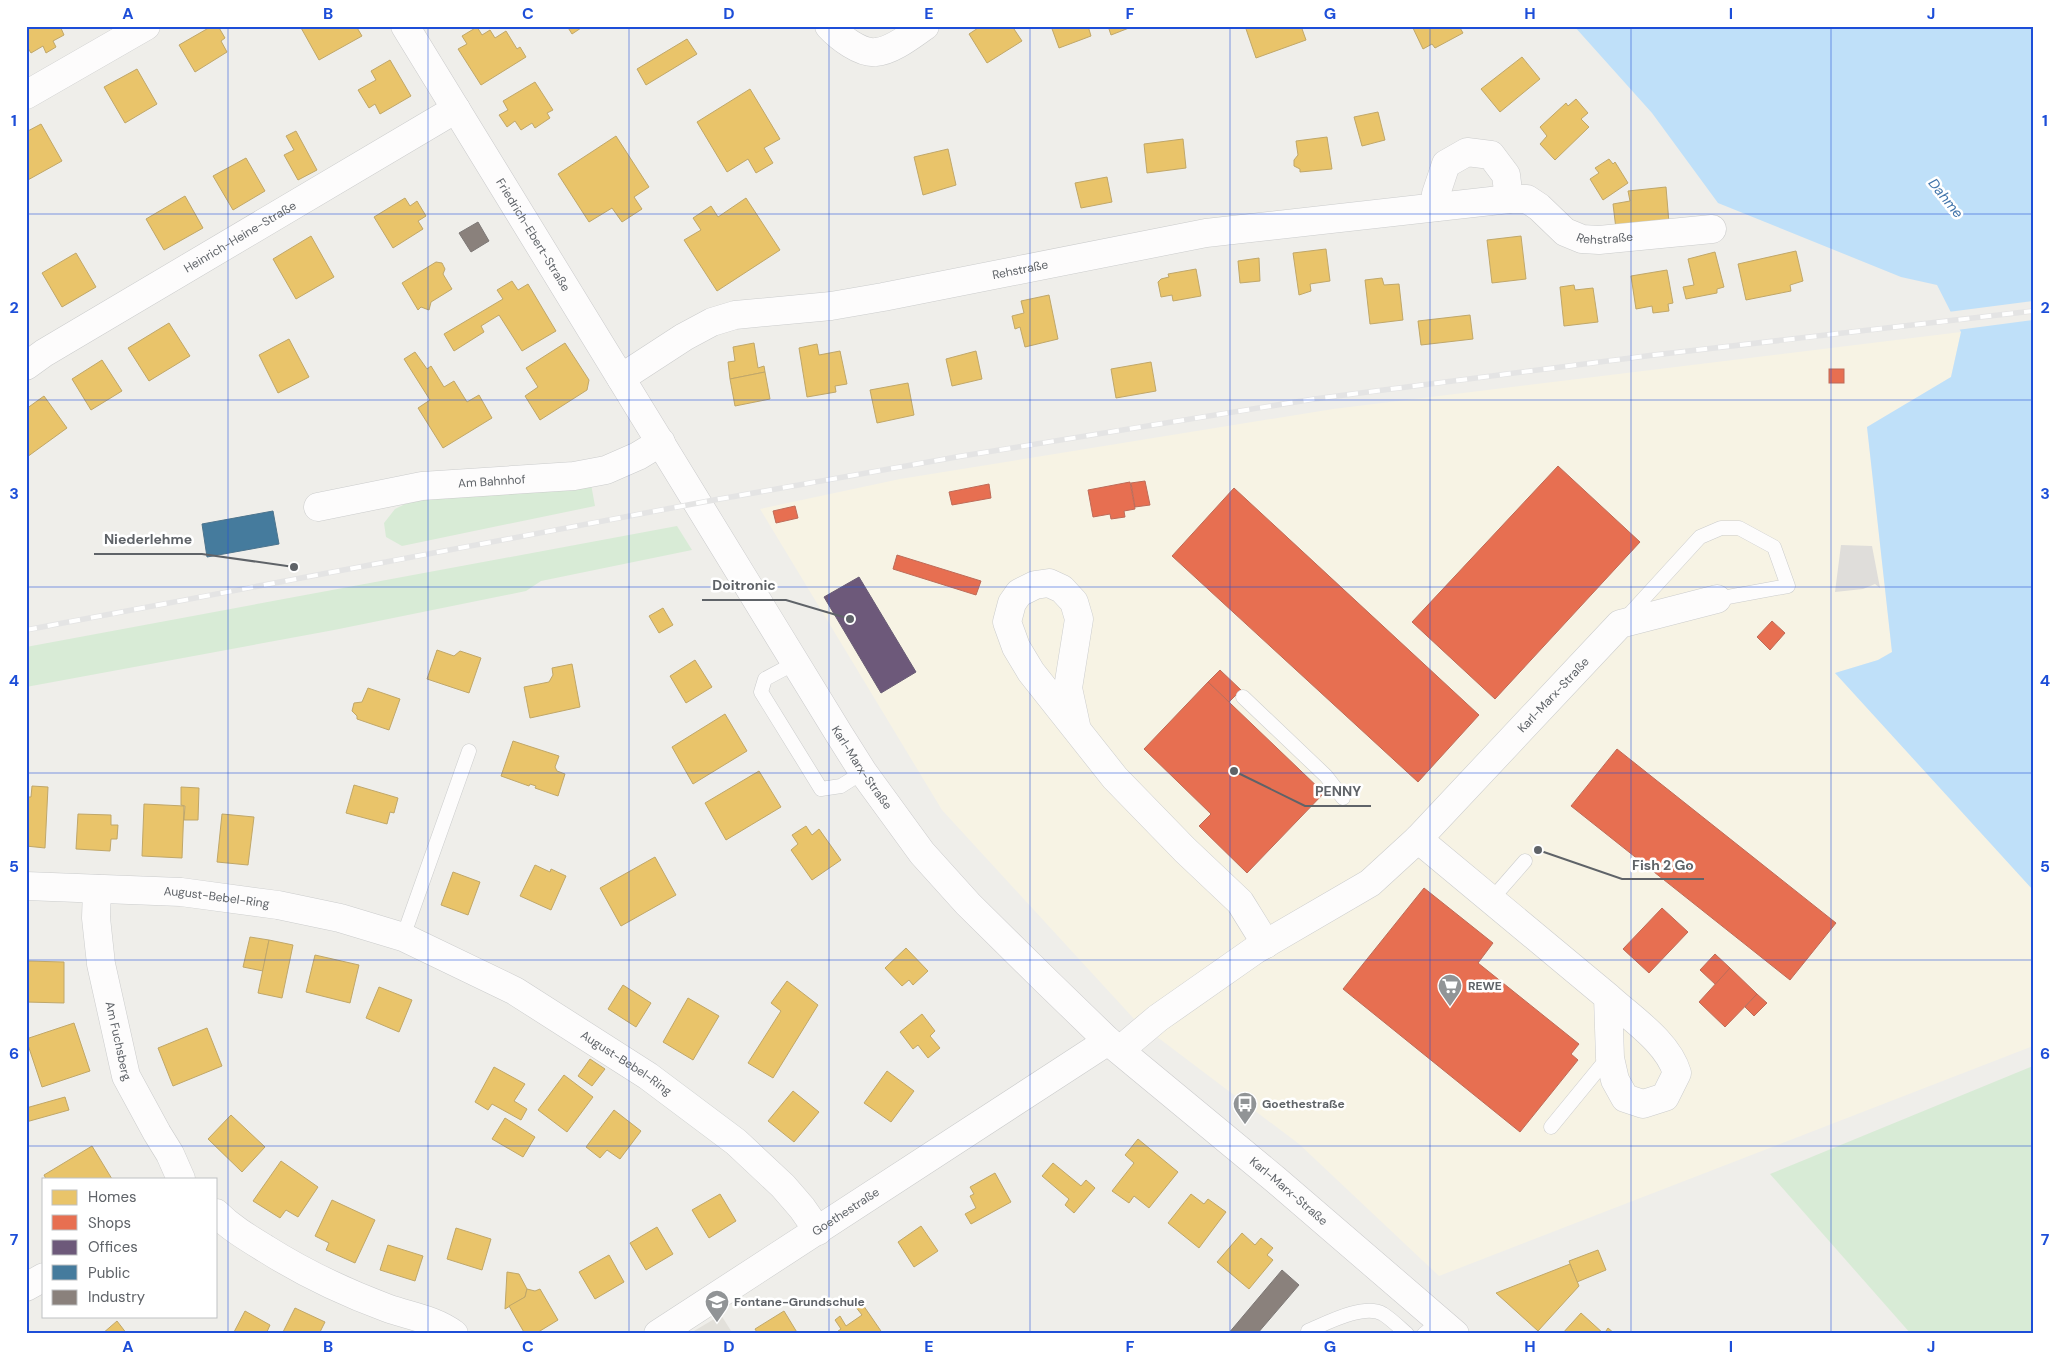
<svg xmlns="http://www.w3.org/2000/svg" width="2059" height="1360" font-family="'DM Sans',sans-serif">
	<rect width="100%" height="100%" fill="#efeeea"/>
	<!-- commercial -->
	<path fill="#f7f3e4" d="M1961,332L1951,377L1867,427L1892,652L1878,660L1835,673L2033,890V1046L1439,1276L1299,1144L1136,1021L942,810L760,509L900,479L1333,409Z"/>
	<!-- industrial -->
	<path fill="#dfddda" d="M1841,545L1872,546L1880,588L1875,584L1863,589L1835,592Z"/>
	<!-- education -->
	<path fill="#e2e0da" d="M721,1315L733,1334H690L694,1331Z"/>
	<!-- green -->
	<g fill="#d8ebd6">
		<path d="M591,484L595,506L402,546L386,537L384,523L395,509L421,496Z"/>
		<path d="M677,526L692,550L541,581L526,591L334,630L26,687V647Z"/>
		<path d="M2033,1066V1334H1911L1770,1174Z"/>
	</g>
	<!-- water -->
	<path fill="#bfe0f9" d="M1574,26H2033V890L1835,673L1878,660L1892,652L1867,427L1951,377L1961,332L1937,285L1901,277L1718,203L1652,113Z"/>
	<!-- pier -->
	<path fill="#efeeea" d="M2033,301V320L1957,330L1948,312Z"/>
	<!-- homes -->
	<g fill="#e9c46a" stroke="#c0a769">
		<path d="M26,26H60L64,35L53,41L56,47L46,53L43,46L31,53L26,45Z"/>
		<path d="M212,26H218L225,38L221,41L227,52L195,72L179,45Z"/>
		<path d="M300,26H356L362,36L319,60Z"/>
		<path d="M567,26H584L572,34Z"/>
		<path d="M981,26H1012L1022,41L987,63L969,34Z"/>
		<path d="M1051,26H1088L1091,36L1059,48Z"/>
		<path d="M1108,26H1134L1111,35Z"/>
		<path d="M1245,26H1301L1306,40L1256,58Z"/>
		<path d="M1412,26H1459L1463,33L1435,48L1432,44L1423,49Z"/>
		<path d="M477,27L482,35L490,30L495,38L506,31L517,49L520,47L526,57L481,85L458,49L467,44L462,36Z"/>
		<path d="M687,39L697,54L646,85L637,69Z"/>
		<path d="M1522,57L1540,79L1500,112L1481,89Z"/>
		<path d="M390,60L411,96L380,114L375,104L369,108L358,90L376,80L371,71Z"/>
		<path d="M137,69L157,104L125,123L104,87Z"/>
		<path d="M535,82L553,110L547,113L550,118L535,128L532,123L521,130L515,121L507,127L499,115L508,110L503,101Z"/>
		<path d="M750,89L780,139L764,148L773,163L756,173L748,159L727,172L697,122Z"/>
		<path d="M1576,99L1588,113L1581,119L1589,127L1555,160L1540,144L1547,136L1540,127L1566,103L1568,106Z"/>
		<path d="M1378,112L1385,140L1362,146L1354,117Z"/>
		<path d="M41,124L62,161L26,181V132Z"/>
		<path d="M296,131L317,170L298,180L284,155L294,150L286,136Z"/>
		<path d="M616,136L649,187L634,197L642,209L622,222L612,208L589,222L558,174Z"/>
		<path d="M1327,137L1332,169L1300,172V169L1294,166V160L1298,155L1296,141Z"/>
		<path d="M1183,139L1186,168L1147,173L1144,144Z"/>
		<path d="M948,149L956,185L923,195L914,157Z"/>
		<path d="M246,158L265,191L233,210L213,176Z"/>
		<path d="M1609,159L1613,164L1615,162L1628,183L1603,200L1590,179L1599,173L1595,168Z"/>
		<path d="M1107,177L1112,202L1081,208L1075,183Z"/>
		<path d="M1666,187L1669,223L1616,229L1613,204L1630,201L1628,191Z"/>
		<path d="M185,196L203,228L164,250L146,219Z"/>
		<path d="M405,198L410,206L417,201L426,216L418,221L423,229L393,248L374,217Z"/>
		<path d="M746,198L780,250L717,291L684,240L701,230L693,218L711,206L718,217Z"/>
		<path d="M311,236L334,277L296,299L273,259Z"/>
		<path d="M1521,236L1526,279L1492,283L1487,240Z"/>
		<path d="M1326,249L1330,281L1310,284L1311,291L1299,295L1293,253Z"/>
		<path d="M1796,251L1803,281L1790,285L1791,291L1746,300L1738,264Z"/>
		<path d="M1715,252L1724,287L1717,289V293L1686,299L1683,287L1694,285L1688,259Z"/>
		<path d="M76,253L96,287L62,307L42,273Z"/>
		<path d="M1259,258L1260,281L1240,283L1238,261Z"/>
		<path d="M436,262L442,263L445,269L443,274L452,289L431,302L429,310L421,307L418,310L402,283Z"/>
		<path d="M1196,269L1201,296L1173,301L1172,295L1161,297L1158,282L1161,279L1169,277L1168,274Z"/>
		<path d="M1667,270L1673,303L1668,304L1669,311L1653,313L1652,306L1636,309L1631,276Z"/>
		<path d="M1382,278L1384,285L1399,284L1403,320L1370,324L1365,280Z"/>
		<path d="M512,281L518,290L528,284L556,331L522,351L499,315L481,326L484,332L454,351L444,334L503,299L497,290Z"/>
		<path d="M1574,285L1575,290L1593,288L1598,322L1564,326L1560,287Z"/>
		<path d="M1049,295L1058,339L1025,347L1020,327L1015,329L1012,316L1024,313L1021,301Z"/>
		<path d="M1470,315L1473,339L1421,345L1418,321Z"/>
		<path d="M169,323L190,356L149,381L128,348Z"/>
		<path d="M289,339L309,377L278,393L259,355Z"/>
		<path d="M565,343L589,380L587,390L540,420L525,396L538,387L526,368Z"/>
		<path d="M754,343L758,368L764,366L765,372L730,379L728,362L735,361L733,347Z"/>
		<path d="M817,344L819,355L840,351L847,384L835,386L836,392L807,397L799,348Z"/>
		<path d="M976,351L982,379L952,386L946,359Z"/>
		<path d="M415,352L427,369L431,366L444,387L454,381L467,402L479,395L492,418L443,448L418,408L430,400L404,359Z"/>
		<path d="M102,360L122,391L91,410L72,379Z"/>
		<path d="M1151,362L1156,391L1116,398L1111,369Z"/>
		<path d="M765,372L770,399L735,406L730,379Z"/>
		<path d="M908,383L914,415L877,423L870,390Z"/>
		<path d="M44,396L67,428L27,457L26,409Z"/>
		<path d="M663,608L673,625L659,633L649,616Z"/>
		<path d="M437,650L454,656L460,651L481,658L469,693L427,679Z"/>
		<path d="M695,660L712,687L686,703L670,676Z"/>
		<path d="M572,664L580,707L530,718L524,687L549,682L553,675L552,668Z"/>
		<path d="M368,688L400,699L389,730L357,719V716L352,711L354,703L362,702Z"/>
		<path d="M725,714L747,751L693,784L672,747Z"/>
		<path d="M513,741L559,756L555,767L557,771L565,774L558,796L535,788L536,786L530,784L529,786L501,776Z"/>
		<path d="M759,771L781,807L726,840L705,803Z"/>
		<path d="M354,785L398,798L394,813L390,812L387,824L346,813Z"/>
		<path d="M32,786L48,787L45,848L26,846V797H31Z"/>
		<path d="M181,787L199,788L198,820H184L185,806L181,805Z"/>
		<path d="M144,804L184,806L182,858L142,856Z"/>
		<path d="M78,814L111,815V825H118L117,839H111L110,851L76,849Z"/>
		<path d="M222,814L254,817L248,865L217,862Z"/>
		<path d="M806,826L812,835L819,829L841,860L812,880L791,850L798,844L792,835Z"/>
		<path d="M655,857L676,895L621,926L600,888Z"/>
		<path d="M535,865L550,872L551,869L566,876L551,910L520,896Z"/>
		<path d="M453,872L480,882L468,915L441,905Z"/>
		<path d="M250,937L269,940L263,971L243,967Z"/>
		<path d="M269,940L293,945L282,998L258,993Z"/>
		<path d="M906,948L928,971L913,985L909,980L902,986L885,968Z"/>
		<path d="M315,955L359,965L350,1003L306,992Z"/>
		<path d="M26,961L64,962V1003L26,1002Z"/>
		<path d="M787,981L818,1005L773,1078L748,1063L781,1011L771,1003Z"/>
		<path d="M623,985L651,1003L636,1027L608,1009Z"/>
		<path d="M379,987L412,1000L399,1032L366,1018Z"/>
		<path d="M688,998L719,1016L693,1060L663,1042Z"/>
		<path d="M922,1014L935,1031L930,1036L940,1048L928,1058L918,1045L913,1049L900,1032Z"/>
		<path d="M74,1023L90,1071L42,1087L26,1039Z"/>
		<path d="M207,1028L222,1066L173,1086L158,1048Z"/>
		<path d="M590,1059L605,1069L592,1086L578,1076Z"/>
		<path d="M494,1067L525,1084L514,1101L527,1109L521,1120L492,1104L488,1110L475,1102Z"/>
		<path d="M887,1071L914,1091L891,1122L864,1103Z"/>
		<path d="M564,1075L593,1097L567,1132L538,1110Z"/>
		<path d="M793,1091L819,1112L794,1142L768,1121Z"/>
		<path d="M65,1097L69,1110L26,1122V1108Z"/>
		<path d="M614,1110L641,1131L620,1159L607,1150L600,1158L586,1147Z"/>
		<path d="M231,1115L265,1147L242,1172L208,1139Z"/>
		<path d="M505,1118L535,1137L523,1157L492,1139Z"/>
		<path d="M1138,1139L1178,1172L1149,1208L1134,1196L1129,1203L1112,1191L1134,1163L1125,1155Z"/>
		<path d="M92,1146L112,1179H46L44,1175Z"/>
		<path d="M281,1161L318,1187L298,1217L286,1210L280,1218L253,1201Z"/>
		<path d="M1053,1163L1081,1186L1086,1180L1095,1188L1074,1213L1065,1205L1069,1199L1042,1176Z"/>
		<path d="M995,1173L1011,1202L971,1224L965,1214L976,1208L970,1196L974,1194L970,1187Z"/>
		<path d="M720,1194L736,1221L709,1238L692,1210Z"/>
		<path d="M1191,1194L1204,1204L1208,1199L1226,1212L1199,1248L1168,1223Z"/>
		<path d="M332,1200L375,1220L355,1263L326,1250L329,1243L315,1236Z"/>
		<path d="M921,1226L938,1251L914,1267L898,1242Z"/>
		<path d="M657,1227L673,1254L646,1270L630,1243Z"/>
		<path d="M456,1228L491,1239L482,1270L447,1259Z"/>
		<path d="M1242,1233L1255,1245L1261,1238L1273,1248L1267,1255L1273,1260L1249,1289L1217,1262Z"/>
		<path d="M388,1245L423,1256L415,1281L380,1270Z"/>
		<path d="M1598,1250L1606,1270L1577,1282L1569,1261Z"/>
		<path d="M609,1255L624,1282L595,1299L579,1272Z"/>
		<path d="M1570,1264L1579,1286L1538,1331L1496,1293Z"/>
		<path d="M507,1272L519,1274L527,1289L525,1297L505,1309Z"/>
		<path d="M527,1289L535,1291L540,1289L558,1320L535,1334H525L509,1306L525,1297Z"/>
		<path d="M861,1302L883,1334H834L841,1329L835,1320L840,1316L846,1326L862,1315L855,1306Z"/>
		<path d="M295,1308L325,1322L319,1334H282Z"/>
		<path d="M245,1311L270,1325L266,1334H233Z"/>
		<path d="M784,1311L798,1334H758L755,1329Z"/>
		<path d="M1581,1313L1604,1334L1608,1328L1615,1334H1562Z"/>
		<path d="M117,1321L127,1334H102Z"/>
	</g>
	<!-- shops -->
	<g fill="#e76f51" stroke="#be6b58">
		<rect x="1829" y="369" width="15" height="14"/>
		<path d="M1558,466L1640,542L1495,699L1412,622Z"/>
		<path d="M1145,481L1150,505L1135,507L1131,483Z"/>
		<path d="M1130,482L1135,509L1124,511L1125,517L1111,519L1110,514L1093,517L1088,490Z"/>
		<path d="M989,484L991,498L952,505L949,492Z"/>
		<path d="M1234,488L1479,715L1418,782L1172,556Z"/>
		<path d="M795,506L798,518L776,523L773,511Z"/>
		<path d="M897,555L981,581L976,595L893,569Z"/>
		<path d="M1772,621L1785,633L1770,650L1757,637Z"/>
		<path d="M1220,670L1241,690L1229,702L1208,682Z"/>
		<path d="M1208,682L1324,793L1247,873L1199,826L1211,814L1144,749Z"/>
		<path d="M1617,749L1836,923L1790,980L1571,806Z"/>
		<path d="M1424,888L1493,943L1478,963L1579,1044L1571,1054L1578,1060L1520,1132L1343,989Z"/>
		<path d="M1662,908L1688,932L1649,973L1623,949Z"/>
		<path d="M1715,954L1730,968L1716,985L1700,970Z"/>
		<path d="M1730,968L1757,994L1725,1027L1699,1002Z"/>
		<path d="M1757,994L1767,1003L1754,1016L1745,1007Z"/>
	</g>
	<!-- offices -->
	<path fill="#6d597a" stroke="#695c75" d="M859,577L916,672L881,693L824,597Z"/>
	<!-- public -->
	<path fill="#457b9d" stroke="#4d748d" d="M273,511L279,544L207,557L202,524Z"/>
	<!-- industry -->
	<g fill="#8a817c" stroke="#7d7876">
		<path d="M478,222L489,241L471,252L459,233Z"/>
		<path d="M1282,1270L1299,1285L1257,1334H1228Z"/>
	</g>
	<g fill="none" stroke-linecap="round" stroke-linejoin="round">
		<defs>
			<g id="lane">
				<path d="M1626,618L1700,537L1721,528H1739L1774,547L1788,586L1717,599"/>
				<path d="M795,663L765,679L761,692L821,789L841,786L863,772"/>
				<path d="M1243,697L1326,776L1343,798"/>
				<path d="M1491,900L1525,861"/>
				<path d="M403,937L469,751"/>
				<path d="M1551,1127L1610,1055"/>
				<path d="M1308,1331C1327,1323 1364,1303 1383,1314C1391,1319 1399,1327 1407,1334"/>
				<path d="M1424,1334L1440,1321"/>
			</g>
			<g id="street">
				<path d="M829,26C839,37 861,54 876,52C892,51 912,35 925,26"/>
				<path d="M26,95L146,26"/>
				<path d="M1436,207V194L1446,164L1467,152L1491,155L1506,175L1509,199"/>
				<path id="s1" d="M26,366L44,353L456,109"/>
				<path id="s2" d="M621,378L684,337L712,322L735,315L831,306L883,297L1206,233L1509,199H1527L1539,207L1565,232L1582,239L1599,240L1712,229"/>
				<path id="s3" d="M318,507L422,486L574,476L606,470L638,456L661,442"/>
				<path d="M1077,730L1068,688L1079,619L1074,602L1062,589L1049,583L1035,585L1019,593L1012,603L1007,622L1016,647L1031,672L1115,778L1185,850L1240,902L1266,944"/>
				<path d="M1418,839L1608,997L1610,1058L1615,1080L1625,1098L1643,1104L1665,1097L1677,1073C1668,1042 1632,1019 1608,997"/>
				<path id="s4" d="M26,886L181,892L278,905L340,918L403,937L515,991L648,1076L736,1142L783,1186L802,1208L818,1231"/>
				<path id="s5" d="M97,889L96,918L101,964L126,1076L157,1133L170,1154L181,1179"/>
				<path id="s6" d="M1120,1050L1158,1018L1255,950L1370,883L1418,839L1620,624L1717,599"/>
				<path d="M216,1213C231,1228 248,1238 266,1249C304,1273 344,1292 387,1308C409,1316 434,1319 454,1334"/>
				<path d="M26,1287L44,1277"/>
				<path id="s7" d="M658,1334L1108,1041"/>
			</g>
			<g id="secondary">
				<path id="s8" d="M405,26L839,734L863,772L922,853L968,904L1044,979L1108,1041L1276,1180L1455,1334"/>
			</g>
		</defs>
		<!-- lane casing -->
		<use href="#lane" stroke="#cbcccc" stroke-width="15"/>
		<!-- street casing -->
		<use href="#street" stroke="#cbcccc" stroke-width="29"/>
		<!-- secondary casing -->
		<use href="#secondary" stroke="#cacacb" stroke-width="29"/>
		<!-- lane -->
		<use href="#lane" stroke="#fdfcfc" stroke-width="14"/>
		<!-- street -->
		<use href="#street" stroke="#fdfcfc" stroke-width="28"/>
		<!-- secondary -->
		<use href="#secondary" stroke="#fdfcfc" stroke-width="28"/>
		<defs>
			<path id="rail" d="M26,630L714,500L962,456L1314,399L1654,355L2033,311"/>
		</defs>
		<!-- rail casing -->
		<use href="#rail" stroke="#e4e4e4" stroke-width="5.5"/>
		<!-- rail -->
		<use href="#rail" stroke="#fff" stroke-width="4" stroke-dasharray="11" stroke-linecap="butt"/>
	</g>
	<!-- grid -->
	<path fill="none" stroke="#1d4ed8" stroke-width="1" stroke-opacity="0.55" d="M228,26V1334M428,26V1334M629,26V1334M829,26V1334M1030,26V1334M1230,26V1334M1430,26V1334M1631,26V1334M1831,26V1334M26,214H2033M26,400H2033M26,587H2033M26,773H2033M26,960H2033M26,1146H2033"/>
	<!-- icons -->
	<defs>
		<symbol id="supermarket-pin" viewBox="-11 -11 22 30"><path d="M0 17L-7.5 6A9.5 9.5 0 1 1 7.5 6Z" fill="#919496" stroke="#fff"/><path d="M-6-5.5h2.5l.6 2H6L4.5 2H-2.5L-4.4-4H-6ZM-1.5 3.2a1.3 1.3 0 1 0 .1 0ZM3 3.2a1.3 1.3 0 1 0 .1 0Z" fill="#fff"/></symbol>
		<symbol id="bus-pin" viewBox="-11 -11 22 30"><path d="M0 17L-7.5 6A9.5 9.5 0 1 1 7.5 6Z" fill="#919496" stroke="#fff"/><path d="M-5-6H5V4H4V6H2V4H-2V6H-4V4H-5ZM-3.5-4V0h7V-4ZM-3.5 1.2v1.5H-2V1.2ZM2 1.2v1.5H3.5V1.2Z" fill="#fff"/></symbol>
		<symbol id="school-pin" viewBox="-11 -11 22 30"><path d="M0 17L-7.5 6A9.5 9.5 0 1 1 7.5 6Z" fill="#919496" stroke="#fff"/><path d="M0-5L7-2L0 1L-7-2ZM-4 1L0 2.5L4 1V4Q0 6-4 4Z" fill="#fff"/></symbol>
	</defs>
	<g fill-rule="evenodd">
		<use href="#supermarket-pin" x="1436" y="972" width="28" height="38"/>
		<use href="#bus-pin" x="1231" y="1090" width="28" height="38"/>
		<use href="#school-pin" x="703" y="1288" width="28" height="38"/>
	</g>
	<g text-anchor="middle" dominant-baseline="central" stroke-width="5" stroke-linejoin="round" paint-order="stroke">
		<!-- street labels -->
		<g font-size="12" fill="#5f6368" stroke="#fff">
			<text stroke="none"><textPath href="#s8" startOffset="245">Friedrich-Ebert-Straße</textPath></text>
			<text stroke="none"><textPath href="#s2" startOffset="1024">Rehstraße</textPath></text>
			<text stroke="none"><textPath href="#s1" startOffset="250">Heinrich-Heine-Straße</textPath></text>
			<text stroke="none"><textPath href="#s2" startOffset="420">Rehstraße</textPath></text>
			<text stroke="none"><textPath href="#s3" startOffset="176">Am Bahnhof</textPath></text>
			<text stroke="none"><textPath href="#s6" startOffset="564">Karl-Marx-Straße</textPath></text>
			<text stroke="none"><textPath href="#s8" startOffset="871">Karl-Marx-Straße</textPath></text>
			<text stroke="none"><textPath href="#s4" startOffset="191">August-Bebel-Ring</textPath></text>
			<text stroke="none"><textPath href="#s5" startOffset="154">Am Fuchsberg</textPath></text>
			<text stroke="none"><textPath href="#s4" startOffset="639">August-Bebel-Ring</textPath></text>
			<text stroke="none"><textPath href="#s8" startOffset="1475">Karl-Marx-Straße</textPath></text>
			<text stroke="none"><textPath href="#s7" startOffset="224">Goethestraße</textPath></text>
		</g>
		<!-- poi labels -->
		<g font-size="12" font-weight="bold" fill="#5f6368" stroke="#fff" text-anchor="start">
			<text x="1468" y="986">REWE</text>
			<text x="1262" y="1104">Goethestraße</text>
			<text x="734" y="1302">Fontane-Grundschule</text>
		</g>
		<!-- water labels -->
		<g font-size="14" font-style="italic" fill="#4174aa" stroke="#fff">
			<text transform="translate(1946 198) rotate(51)">Dahme</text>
		</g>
	</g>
	<!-- callouts -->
	<path fill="none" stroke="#5f6368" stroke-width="2" d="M294 567L202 554H94M850 619L786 600H702M1234 771L1305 806H1371M1538 850L1622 879H1704"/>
	<g fill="#5f6368" stroke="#fff" stroke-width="2">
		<circle cx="294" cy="567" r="5"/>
		<circle cx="850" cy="619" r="5"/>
		<circle cx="1234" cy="771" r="5"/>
		<circle cx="1538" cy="850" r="5"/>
	</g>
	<g font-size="14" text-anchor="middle" font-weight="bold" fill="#5f6368" stroke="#fff" stroke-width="5" stroke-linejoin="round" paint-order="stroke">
		<text x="148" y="544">Niederlehme</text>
		<text x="744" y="590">Doitronic</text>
		<text x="1338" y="796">PENNY</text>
		<text x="1663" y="870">Fish 2 Go</text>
	</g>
	<!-- border -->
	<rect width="2059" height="1360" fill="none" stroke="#ffffff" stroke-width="55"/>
	<!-- legend -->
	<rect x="42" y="1178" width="175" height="140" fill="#ffffff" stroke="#bfc1c3"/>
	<rect x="52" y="1190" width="25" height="15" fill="#e9c46a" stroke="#bfc1c3"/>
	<text x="88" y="1202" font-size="15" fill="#5f6368">Homes</text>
	<rect x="52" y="1215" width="25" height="15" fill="#e76f51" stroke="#bfc1c3"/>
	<text x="88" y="1228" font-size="15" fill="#5f6368">Shops</text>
	<rect x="52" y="1240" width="25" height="15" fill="#6d597a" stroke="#bfc1c3"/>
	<text x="88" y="1252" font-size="15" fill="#5f6368">Offices</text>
	<rect x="52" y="1265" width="25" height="15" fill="#457b9d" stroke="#bfc1c3"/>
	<text x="88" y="1278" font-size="15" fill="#5f6368">Public</text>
	<rect x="52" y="1290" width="25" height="15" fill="#8a817c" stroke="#bfc1c3"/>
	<text x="88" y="1302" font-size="15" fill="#5f6368">Industry</text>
	<rect x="28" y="28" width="2004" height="1304" fill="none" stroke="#1d4ed8" stroke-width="2"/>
	<g font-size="16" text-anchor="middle" font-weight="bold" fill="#1d4ed8">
		<text x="128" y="19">A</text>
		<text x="328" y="19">B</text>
		<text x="528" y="19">C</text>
		<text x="729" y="19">D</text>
		<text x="929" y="19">E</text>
		<text x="1130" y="19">F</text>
		<text x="1330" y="19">G</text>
		<text x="1530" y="19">H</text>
		<text x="1731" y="19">I</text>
		<text x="1931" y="19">J</text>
		<text x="14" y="126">1</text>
		<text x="2045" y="126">1</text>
		<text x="14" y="313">2</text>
		<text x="2045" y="313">2</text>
		<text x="14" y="499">3</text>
		<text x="2045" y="499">3</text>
		<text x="14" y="686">4</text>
		<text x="2045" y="686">4</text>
		<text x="14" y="872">5</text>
		<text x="2045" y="872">5</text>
		<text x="14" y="1059">6</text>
		<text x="2045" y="1059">6</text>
		<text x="14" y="1245">7</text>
		<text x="2045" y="1245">7</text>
		<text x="128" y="1352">A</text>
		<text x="328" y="1352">B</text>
		<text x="528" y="1352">C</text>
		<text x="729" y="1352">D</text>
		<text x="929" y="1352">E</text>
		<text x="1130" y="1352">F</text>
		<text x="1330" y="1352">G</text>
		<text x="1530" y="1352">H</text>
		<text x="1731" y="1352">I</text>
		<text x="1931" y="1352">J</text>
	</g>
</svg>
